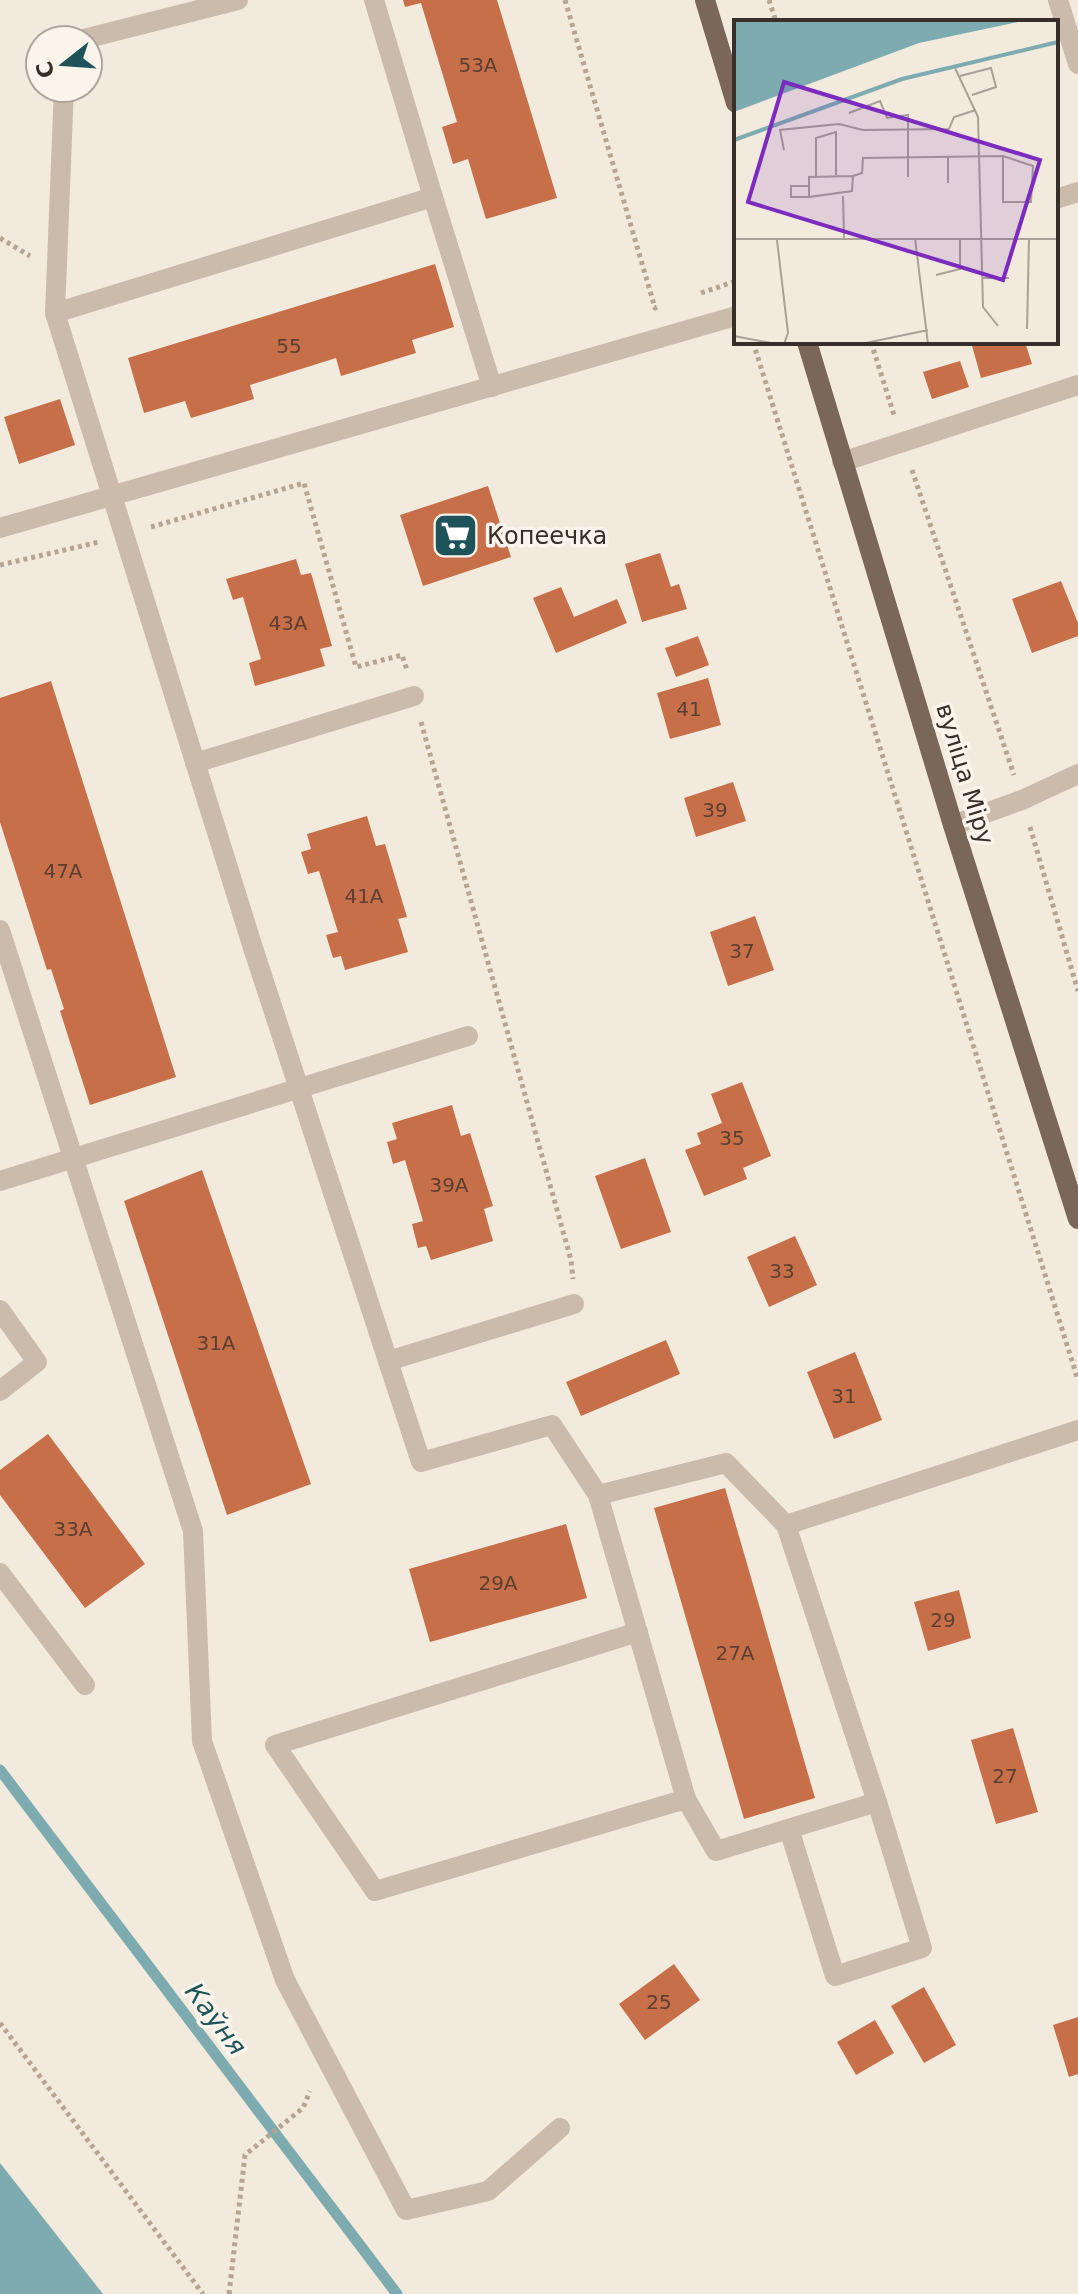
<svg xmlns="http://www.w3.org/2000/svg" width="1078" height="2294" font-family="'DejaVu Sans',sans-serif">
	<rect width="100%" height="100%" fill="#f3eade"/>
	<!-- water -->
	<path fill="#7dabb0" d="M0,2163L103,2294H0Z"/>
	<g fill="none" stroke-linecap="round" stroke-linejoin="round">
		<!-- stream -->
		<path stroke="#7dabb0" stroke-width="11" d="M0,1770L397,2294"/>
	</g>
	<!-- building -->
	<g fill="#c66f49">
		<path d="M403,0H497L557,198L486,219L468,159L453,164L442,127L457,122L421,3L405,7Z"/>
		<path d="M435,264L454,327L412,340L416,353L341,376L336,358L250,385L254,399L191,418L185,401L144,413L128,358Z"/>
		<path d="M971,342H1025L1032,364L981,378Z"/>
		<path d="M960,361L969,387L932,399L923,372Z"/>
		<path d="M60,399L75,445L19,464L4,417Z"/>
		<path d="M488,486L511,557L423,586L400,515Z"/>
		<path d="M660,553L671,587L679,584L687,609L642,622L625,564Z"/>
		<path d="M296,559L301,575L311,573L332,646L320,649L325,666L255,686L249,663L261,659L243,597L233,600L226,579Z"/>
		<path d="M1061,581L1078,623V636L1032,653L1012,599Z"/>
		<path d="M561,587L574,617L617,599L627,623L556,653L533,598Z"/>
		<path d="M698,636L709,665L676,677L665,648Z"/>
		<path d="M708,678L721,725L670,739L657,693Z"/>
		<path d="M51,681L176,1077L90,1105L60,1011L64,1009L51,969L47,970L0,822V698Z"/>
		<path d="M733,782L746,821L696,837L684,798Z"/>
		<path d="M367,816L376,846L385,844L407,917L398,919L408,952L345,970L341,956L333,958L326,935L338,932L319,871L308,874L301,852L311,849L307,834Z"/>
		<path d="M755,916L774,970L728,986L710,932Z"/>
		<path d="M742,1082L771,1156L743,1168L747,1179L704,1196L685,1150L701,1144L697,1133L722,1123L711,1094Z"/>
		<path d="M452,1105L461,1136L470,1133L493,1206L484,1209L493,1241L431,1260L426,1246L418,1248L412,1224L423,1221L405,1160L393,1164L387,1142L397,1139L392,1123Z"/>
		<path d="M645,1158L671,1232L621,1249L595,1176Z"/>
		<path d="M202,1170L311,1484L227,1515L124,1201Z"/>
		<path d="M795,1236L817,1285L769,1307L747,1257Z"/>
		<path d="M666,1340L680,1374L581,1416L566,1382Z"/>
		<path d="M855,1352L882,1420L834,1439L807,1372Z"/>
		<path d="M48,1434L145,1564L85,1608L0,1495V1470Z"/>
		<path d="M725,1488L815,1798L744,1819L654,1508Z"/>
		<path d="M566,1524L587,1598L430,1642L409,1569Z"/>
		<path d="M959,1590L971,1638L928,1651L914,1602Z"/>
		<path d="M1013,1728L1038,1812L996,1824L971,1740Z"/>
		<path d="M674,1964L700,2000L645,2040L619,2004Z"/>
		<path d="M924,1987L956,2045L924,2063L891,2006Z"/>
		<path d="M1078,2017V2074L1069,2077L1053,2025Z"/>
		<path d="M875,2020L894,2053L856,2075L837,2042Z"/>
	</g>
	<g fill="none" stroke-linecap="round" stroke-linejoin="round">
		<!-- path -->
		<g stroke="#b7a594" stroke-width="5" stroke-dasharray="4 4" stroke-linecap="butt">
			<path d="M565,0L655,308L657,307"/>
			<path d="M769,0L776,22"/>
			<path d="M0,238L30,256"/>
			<path d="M701,293L736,281"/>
			<path d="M753,342L1078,1380"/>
			<path d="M871,342L894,415"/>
			<path d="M912,470L1014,775"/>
			<path d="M151,527L304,483L356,667L402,655L407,670"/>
			<path d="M0,565L99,542"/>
			<path d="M421,722L571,1260L573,1279"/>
			<path d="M1030,827L1078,991"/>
			<path d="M0,2023L203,2294"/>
			<path d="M229,2294L245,2155L303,2108L310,2091"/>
		</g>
		<!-- minor -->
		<g stroke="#cbbbaa" stroke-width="20">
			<path d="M1058,0L1078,64"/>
			<path d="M80,40L238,0"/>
			<path d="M64,88L55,313L254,951L421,1462L552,1425L598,1495L726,1463L786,1525L877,1802L716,1851L686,1799L598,1495"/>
			<path d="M433,197L492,387"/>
			<path d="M1056,199L1078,192"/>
			<path d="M55,313L433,197L374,0"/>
			<path d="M842,462L1078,385"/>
			<path d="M0,528L736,316"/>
			<path d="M195,763L414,696"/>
			<path d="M953,825L1022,800L1078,774"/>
			<path d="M0,930L193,1531L202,1741L285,1980L406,2210L488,2191L560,2128"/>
			<path d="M0,1181L468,1036"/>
			<path d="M0,1310L37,1362L0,1391"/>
			<path d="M388,1361L574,1304"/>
			<path d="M786,1525L1078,1430"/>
			<path d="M0,1573L85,1685"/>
			<path d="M638,1632L275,1745L375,1891L686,1799"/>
			<path d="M789,1829L835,1976L922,1948L877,1802"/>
		</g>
		<!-- major -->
		<g stroke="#7a675a" stroke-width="20">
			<path d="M705,0L736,103"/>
			<path d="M807,342L953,825L1078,1219"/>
		</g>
	</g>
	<!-- icons -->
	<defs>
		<symbol id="supermarket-square" viewBox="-11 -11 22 22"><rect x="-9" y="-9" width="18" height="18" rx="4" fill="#1e535a" stroke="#faf4eb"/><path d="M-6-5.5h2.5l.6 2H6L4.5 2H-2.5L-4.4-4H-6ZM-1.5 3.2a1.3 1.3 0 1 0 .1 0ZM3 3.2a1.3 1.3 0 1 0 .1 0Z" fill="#fff"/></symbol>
	</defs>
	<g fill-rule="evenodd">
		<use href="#supermarket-square" x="430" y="510" width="51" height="51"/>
	</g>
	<g text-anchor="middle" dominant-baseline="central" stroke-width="7" stroke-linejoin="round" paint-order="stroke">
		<!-- number labels -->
		<g font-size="20" fill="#5c3f31">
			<text x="478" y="65">53А</text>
			<text x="289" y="346">55</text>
			<text x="288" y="623">43А</text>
			<text x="689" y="709">41</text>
			<text x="715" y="810">39</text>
			<text x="63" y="871">47А</text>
			<text x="364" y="896">41А</text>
			<text x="742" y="951">37</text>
			<text x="732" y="1138">35</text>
			<text x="449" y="1185">39А</text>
			<text x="782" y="1271">33</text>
			<text x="216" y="1343">31А</text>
			<text x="844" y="1396">31</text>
			<text x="73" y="1529">33А</text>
			<text x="498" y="1583">29А</text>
			<text x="943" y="1620">29</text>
			<text x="735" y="1653">27А</text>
			<text x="1005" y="1776">27</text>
			<text x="659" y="2002">25</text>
		</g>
		<!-- poi labels -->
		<g font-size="24" fill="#382f29" stroke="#faf4eb" text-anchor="start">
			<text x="487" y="536">Копеечка</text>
		</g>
		<!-- street labels -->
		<g font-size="24" fill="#382f29" stroke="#faf4eb">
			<text transform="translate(965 774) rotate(73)">вуліца Міру</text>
		</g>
		<!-- water labels -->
		<g font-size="26" font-style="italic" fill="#1e535a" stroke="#faf4eb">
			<text transform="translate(216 2019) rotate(53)">Каўня</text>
		</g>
	</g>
	<!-- overview -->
	<g transform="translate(734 20)">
		<rect width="324" height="324" fill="#f3eade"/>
		<path d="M293,0L185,23L0,92V2Z" fill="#7dabb0"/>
		<path fill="none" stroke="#7dabb0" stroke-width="4" d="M0,120L168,59L324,22"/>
		<path fill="none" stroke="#a89f96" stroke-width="2" d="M221,48L244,97L249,287L264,306M226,56L257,48L262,67L238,75M115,93L146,81L153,98L174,95V157M50,130L46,110L105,104L129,110L215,109L220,97L242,90M82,156V118L102,112V155M119,156L75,157V177L118,171L119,156L128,153L129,138L269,136V182H297L299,146L269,136M214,163V136M109,176L110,218M75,177H57V166H75M181,218L194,324M0,219H324M43,220L54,313L50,324M202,255L226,249V219M248,258H275M293,309L295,219M0,316L42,324M127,324L194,310"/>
		<path fill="#7b2cbf" fill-opacity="0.15" stroke="#7b2cbf" stroke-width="4" d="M50,62L306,140L269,260L14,182Z"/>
		<rect width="324" height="324" fill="none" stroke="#382f29" stroke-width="4"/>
	</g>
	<!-- north arrow -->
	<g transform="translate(64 64) rotate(253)"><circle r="38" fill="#faf4eb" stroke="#aca59d" stroke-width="2"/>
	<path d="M0-6L14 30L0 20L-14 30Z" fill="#1e535a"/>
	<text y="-12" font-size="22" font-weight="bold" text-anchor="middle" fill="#382f29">С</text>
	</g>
</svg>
